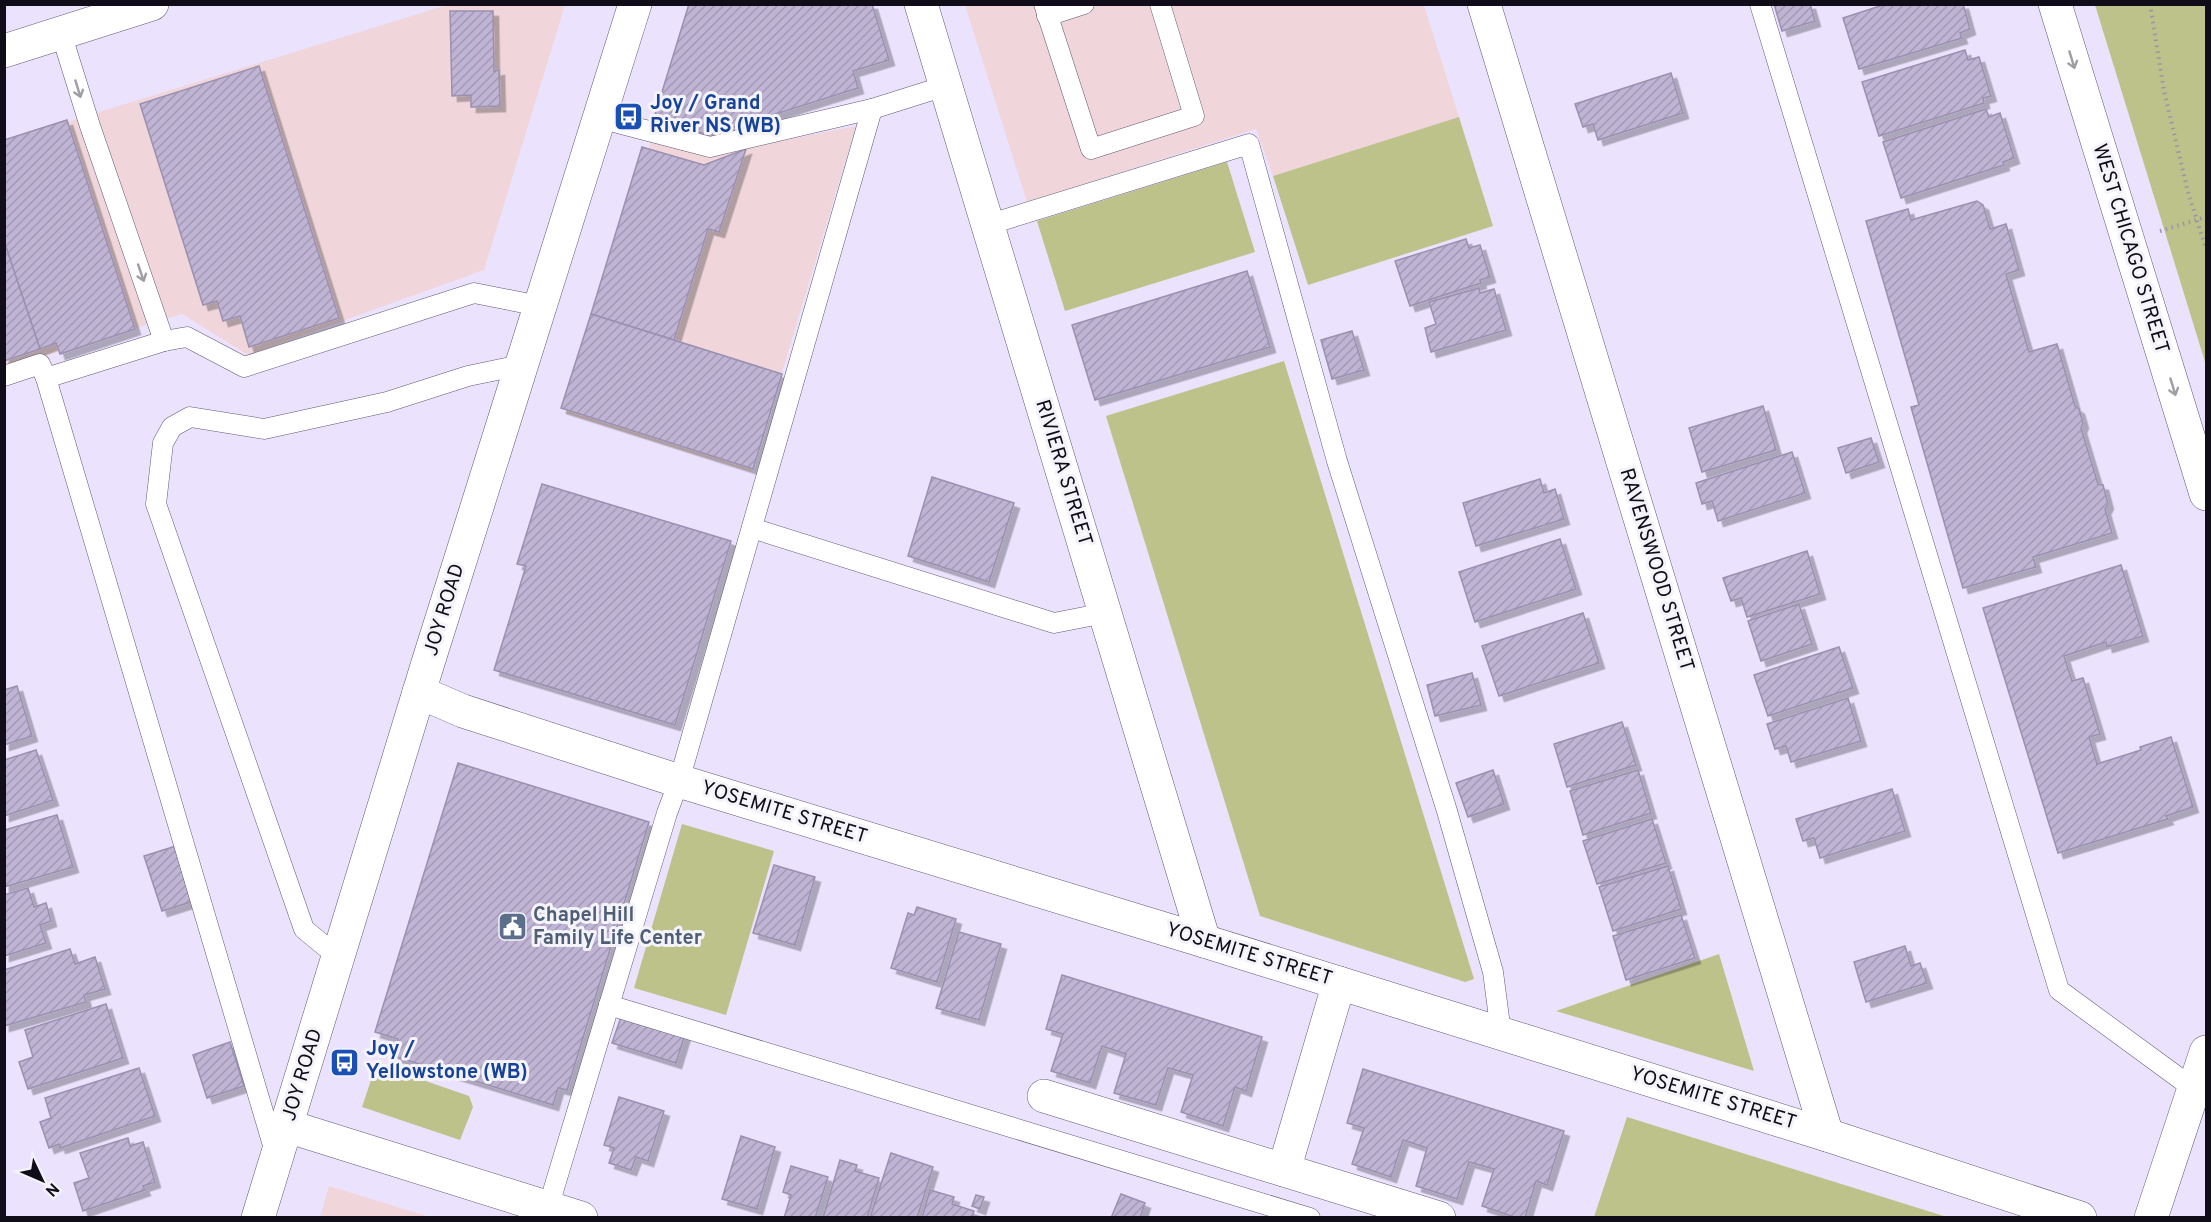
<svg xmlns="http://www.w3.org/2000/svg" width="2211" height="1222" font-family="Overpass,sans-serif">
	<defs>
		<pattern id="building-hatch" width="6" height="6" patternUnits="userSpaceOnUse" patternTransform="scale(1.5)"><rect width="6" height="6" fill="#bfb4d4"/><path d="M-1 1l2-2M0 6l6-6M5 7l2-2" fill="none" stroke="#a39ab5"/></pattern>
		<filter id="shadow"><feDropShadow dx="5.5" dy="5.5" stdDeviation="0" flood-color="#0004"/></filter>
	</defs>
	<rect width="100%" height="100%" fill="#ebe2fd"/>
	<!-- commercial -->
	<g fill="#f0d6db">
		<path d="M447,5H565L484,270L248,355L182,314L5,368V141Z"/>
		<path d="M965,5H1424L1459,117L1273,176L1256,129L1027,202Z"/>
		<path d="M856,126L752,472L565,413L651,141L705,156Z"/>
		<path d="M329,1186L430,1217H320Z"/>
	</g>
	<!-- green -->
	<g fill="#bdc18a">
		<path d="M2095,5H2206V365Z"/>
		<path d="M1459,117L1493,226L1308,285L1273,176Z"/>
		<path d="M1227,162L1255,252L1065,311L1037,221Z"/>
		<path d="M1284,361L1474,979L1465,982L1260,916L1106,416Z"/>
		<path d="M682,824L774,851L726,1015L634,988Z"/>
		<path d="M1719,954L1754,1071L1556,1011Z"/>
		<path d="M391,1069L469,1096L473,1107L460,1140L362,1107L372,1077Z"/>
		<path d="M1627,1117L1947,1217H1594Z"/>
	</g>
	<!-- building -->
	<g fill="url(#building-hatch)" stroke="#9a90af" stroke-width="1.5" filter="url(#shadow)">
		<path d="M689,4H872L889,60L853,71L858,88L709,135L654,118Z"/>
		<path d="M1774,4H1810L1815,21L1782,31Z"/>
		<path d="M1886,4H1963L1970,29L1960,33L1962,38L1859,69L1843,18Z"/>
		<path d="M450,11H493L494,71L499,70L500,106L471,107V95L452,96Z"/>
		<path d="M1965,50L1968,60L1979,57L1991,96L1983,98L1984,103L1879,136L1862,82Z"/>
		<path d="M259,66L339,318L249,347L240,316L223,321L217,301L203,305L140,104Z"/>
		<path d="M1671,73L1683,113L1598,140L1593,124L1583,127L1575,104Z"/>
		<path d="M1986,109L1989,117L2000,113L2014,158L2003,162L2004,165L1901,198L1883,142Z"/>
		<path d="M67,120L135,329L60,354L56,343L40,349L4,241V140Z"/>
		<path d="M642,147L704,165L746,149L719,232L708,229L674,340L591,314Z"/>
		<path d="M1977,201L1983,205L1990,229L2006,224L2019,270L2006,274L2029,352L2057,344L2075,406L2079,409L2083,423L2081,428L2098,484L2103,485L2108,504L2105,509L2112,533L2033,557L2036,567L1963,588L1911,407L1919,405L1866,221L1908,209L1911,220Z"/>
		<path d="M1466,239L1469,248L1480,245L1490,277L1480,280L1481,283L1410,306L1395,261Z"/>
		<path d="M4,241L40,349L4,361Z"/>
		<path d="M1247,271L1270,347L1095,400L1072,325Z"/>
		<path d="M1479,288L1480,293L1494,289L1506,330L1431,352L1425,328L1436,324L1429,302Z"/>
		<path d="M591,314L782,374L753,469L561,408Z"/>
		<path d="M1352,331L1364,370L1332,379L1321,340Z"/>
		<path d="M1763,406L1776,450L1702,472L1689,428Z"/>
		<path d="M1871,438L1879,462L1846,473L1838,448Z"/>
		<path d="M1792,452L1805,493L1718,521L1712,501L1702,504L1696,483Z"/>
		<path d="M932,477L1014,503L989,582L908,556Z"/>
		<path d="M1540,479L1544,493L1555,489L1564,519L1476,546L1463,503Z"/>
		<path d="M542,484L731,541L675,725L494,670L526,566L517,564Z"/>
		<path d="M1560,539L1576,589L1475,622L1459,572Z"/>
		<path d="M1807,551L1820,594L1747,617L1741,598L1731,601L1723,578Z"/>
		<path d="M2121,565L2143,636L2107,647L2106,642L2064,656L2072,681L2083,678L2100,734L2089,737L2097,764L2141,750L2140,747L2171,737L2193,807L2166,816L2168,819L2058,853L1983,608Z"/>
		<path d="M1799,604L1812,644L1761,661L1748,621Z"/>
		<path d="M1583,613L1599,663L1499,696L1482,646Z"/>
		<path d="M1839,647L1853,688L1768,716L1754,675Z"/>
		<path d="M1472,673L1481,705L1435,716L1427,685Z"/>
		<path d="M17,686L32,736L4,745V690Z"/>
		<path d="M1848,698L1861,741L1791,762L1786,746L1775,749L1767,724Z"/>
		<path d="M1622,722L1636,765L1567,787L1554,744Z"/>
		<path d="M36,750L53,800L4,816V760Z"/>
		<path d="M458,763L649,822L567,1090L558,1088L553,1105L393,1056L398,1039L375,1032Z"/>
		<path d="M1493,770L1504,804L1468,817L1456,783Z"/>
		<path d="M1638,770L1651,813L1583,835L1570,791Z"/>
		<path d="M1892,789L1905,831L1820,858L1814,838L1803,841L1796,819Z"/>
		<path d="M57,815L73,867L4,887V830Z"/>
		<path d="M1652,819L1666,863L1597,884L1583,841Z"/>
		<path d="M176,846L194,901L162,911L144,856Z"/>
		<path d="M774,865L815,877L795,945L753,933Z"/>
		<path d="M1668,866L1681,909L1613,931L1599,887Z"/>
		<path d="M28,888L34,907L46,903L51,921L40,925L46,943L4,956V895Z"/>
		<path d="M917,907L956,919L937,982L891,968L908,913L914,915Z"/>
		<path d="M1681,915L1695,958L1626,980L1613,936Z"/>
		<path d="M959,932L1001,944L979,1020L936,1008Z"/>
		<path d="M1905,946L1911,966L1920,963L1927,983L1866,1002L1854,962Z"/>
		<path d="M70,949L75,964L95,957L105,989L84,995L86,1002L4,1026V970Z"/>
		<path d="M1062,975L1262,1037L1246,1091L1235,1087L1223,1126L1181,1112L1193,1075L1168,1068L1156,1105L1114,1093L1126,1054L1102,1046L1090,1083L1051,1071L1063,1034L1046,1029Z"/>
		<path d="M106,1004L123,1058L28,1089L19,1062L33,1057L25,1030Z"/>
		<path d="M622,1014L685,1034L676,1063L612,1043Z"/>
		<path d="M230,1042L244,1086L207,1098L193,1055Z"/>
		<path d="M139,1068L155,1116L60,1148L59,1144L49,1148L40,1122L51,1118L45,1098Z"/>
		<path d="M1363,1069L1564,1131L1547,1185L1536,1181L1525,1218H1517L1482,1206L1494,1169L1469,1162L1457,1199L1416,1186L1427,1148L1403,1140L1391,1177L1352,1164L1364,1128L1347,1123Z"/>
		<path d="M619,1097L664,1111L648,1161L636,1157L631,1170L609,1163L614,1148L604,1145Z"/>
		<path d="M741,1136L775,1147L757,1209L722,1199Z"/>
		<path d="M128,1138L130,1146L143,1142L155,1182L143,1186L145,1190L83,1211L74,1183L89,1178L80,1153Z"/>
		<path d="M891,1153L933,1167L917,1218H870Z"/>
		<path d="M840,1160L857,1165L855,1171L879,1178L867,1218H823Z"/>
		<path d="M791,1166L828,1177L815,1218H784L791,1195L783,1192Z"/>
		<path d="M930,1190L954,1197L952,1204L974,1211L972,1218H922Z"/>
		<path d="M1121,1194L1145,1203L1140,1218H1111Z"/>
		<path d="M976,1195L984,1197L980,1209L972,1206Z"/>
	</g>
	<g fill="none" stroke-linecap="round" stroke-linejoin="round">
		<defs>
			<g id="service">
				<path d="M1044,4L1091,149L1194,116L1160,4"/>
				<path d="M1760,4L2059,990L2194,1089"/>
				<path d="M1047,16L1084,4"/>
				<path d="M61,33L90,126L164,341"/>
				<path d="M599,118L710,147L872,109L945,86"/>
				<path d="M987,225L1249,144L1337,461L1447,811L1493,972L1501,1033"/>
				<path d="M4,376L40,364L46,378L164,341L187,337L244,367L474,293L540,306"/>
				<path d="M46,378L275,1152"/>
				<path d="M752,528L1054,623L1105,613"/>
				<path d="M338,957L304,929L156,504L163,443L172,427L190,417L264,429L387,402L468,376L521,365"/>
				<path d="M609,1005L1310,1218"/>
				<path d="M545,1218L667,813L679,781L872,109"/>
			</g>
			<g id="minor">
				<path d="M921,4L1204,941"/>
				<path d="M1484,4L1827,1135"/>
				<path d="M2055,4L2206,494"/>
				<path d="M419,692L463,711L679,781L1204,941L1827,1135L2080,1218"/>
				<path d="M1044,1096L1439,1218"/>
				<path d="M287,1126L581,1218"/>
				<path d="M1284,1170L1339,983"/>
				<path d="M2151,1218L2206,1052"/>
			</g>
			<path id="tertiary" d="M258,1218L427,666L635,4"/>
			<path id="primary" d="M4,51L152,4"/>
		</defs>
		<!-- service casing -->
		<use href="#service" stroke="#625874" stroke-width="21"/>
		<!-- minor casing -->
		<use href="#minor" stroke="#625874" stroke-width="34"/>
		<!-- tertiary casing -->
		<use href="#tertiary" stroke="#625874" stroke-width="34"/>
		<!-- primary casing -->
		<use href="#primary" stroke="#625874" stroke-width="34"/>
		<!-- path -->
		<g stroke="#9b93a9" stroke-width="4" stroke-dasharray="1.5 4.5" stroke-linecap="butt">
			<path d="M2150,4L2164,91L2188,192L2206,249"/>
			<path d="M2160,231L2206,217"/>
		</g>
		<!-- service -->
		<use href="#service" stroke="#fff" stroke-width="20"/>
		<!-- minor -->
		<use href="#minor" stroke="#fff" stroke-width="33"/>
		<!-- tertiary -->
		<use href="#tertiary" stroke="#fff" stroke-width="33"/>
		<!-- primary -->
		<use href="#primary" stroke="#fff" stroke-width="33"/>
	</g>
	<!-- one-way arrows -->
	<defs><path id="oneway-shaft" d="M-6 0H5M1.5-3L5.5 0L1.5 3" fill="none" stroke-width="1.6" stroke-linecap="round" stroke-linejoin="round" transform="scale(1.5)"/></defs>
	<g stroke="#a09ea3">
		<use href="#oneway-shaft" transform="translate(2072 60) rotate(73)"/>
		<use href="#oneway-shaft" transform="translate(78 89) rotate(73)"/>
		<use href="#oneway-shaft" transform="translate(141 273) rotate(71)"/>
		<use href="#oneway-shaft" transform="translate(2173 387) rotate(73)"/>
	</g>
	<!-- icons -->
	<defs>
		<symbol id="bus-square" viewBox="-11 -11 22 22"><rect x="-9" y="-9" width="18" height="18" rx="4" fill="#1a4fb4" stroke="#f5f3fa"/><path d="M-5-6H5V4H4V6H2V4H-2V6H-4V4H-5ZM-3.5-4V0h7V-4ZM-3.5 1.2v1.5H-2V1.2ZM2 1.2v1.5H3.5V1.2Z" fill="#fff"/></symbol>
		<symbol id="civic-square" viewBox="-11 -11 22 22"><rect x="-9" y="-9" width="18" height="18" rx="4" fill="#5c6f8a" stroke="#f5f3fa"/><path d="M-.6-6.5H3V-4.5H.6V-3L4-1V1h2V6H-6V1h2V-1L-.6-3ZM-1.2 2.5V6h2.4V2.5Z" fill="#fff"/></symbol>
	</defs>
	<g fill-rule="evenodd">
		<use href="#bus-square" x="612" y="100" width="33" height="33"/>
		<use href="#civic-square" x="496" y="910" width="33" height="33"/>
		<use href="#bus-square" x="328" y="1046" width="33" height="33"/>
	</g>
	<g text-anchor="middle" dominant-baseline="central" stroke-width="6" stroke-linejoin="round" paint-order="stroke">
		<!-- transit labels -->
		<g font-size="20" font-weight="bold" fill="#164399" stroke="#f5f3fa" text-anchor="start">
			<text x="650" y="104">Joy / Grand<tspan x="650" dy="23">River NS (WB)</tspan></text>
			<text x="366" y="1050">Joy /<tspan x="366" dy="23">Yellowstone (WB)</tspan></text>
		</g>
		<!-- street labels -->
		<g font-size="20" fill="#110d18" stroke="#f5f3fa">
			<text transform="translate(2130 249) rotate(73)">WEST CHICAGO STREET</text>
			<text transform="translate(1063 473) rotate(73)">RIVIERA STREET</text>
			<text transform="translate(1656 570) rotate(73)">RAVENSWOOD STREET</text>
			<text transform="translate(445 610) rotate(-73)">JOY ROAD</text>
			<text transform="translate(784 813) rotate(17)">YOSEMITE STREET</text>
			<text transform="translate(1249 955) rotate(17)">YOSEMITE STREET</text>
			<text transform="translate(303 1075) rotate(-73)">JOY ROAD</text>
			<text transform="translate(1713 1099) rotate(17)">YOSEMITE STREET</text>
		</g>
		<!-- service labels -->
		<g font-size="20" font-weight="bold" fill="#4e5e75" stroke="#f5f3fa" text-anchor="start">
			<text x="533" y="916">Chapel Hill<tspan x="533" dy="23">Family Life Center</tspan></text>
		</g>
	</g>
	<!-- border -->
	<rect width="2211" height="1222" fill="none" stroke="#110d18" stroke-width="12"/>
	<!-- north arrow -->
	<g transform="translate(42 1180) rotate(134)" stroke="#f5f3fa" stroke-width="4.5" paint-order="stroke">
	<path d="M0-4.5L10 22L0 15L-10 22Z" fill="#110d18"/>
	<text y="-9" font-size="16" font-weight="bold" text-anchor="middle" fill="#110d18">N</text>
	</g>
</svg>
